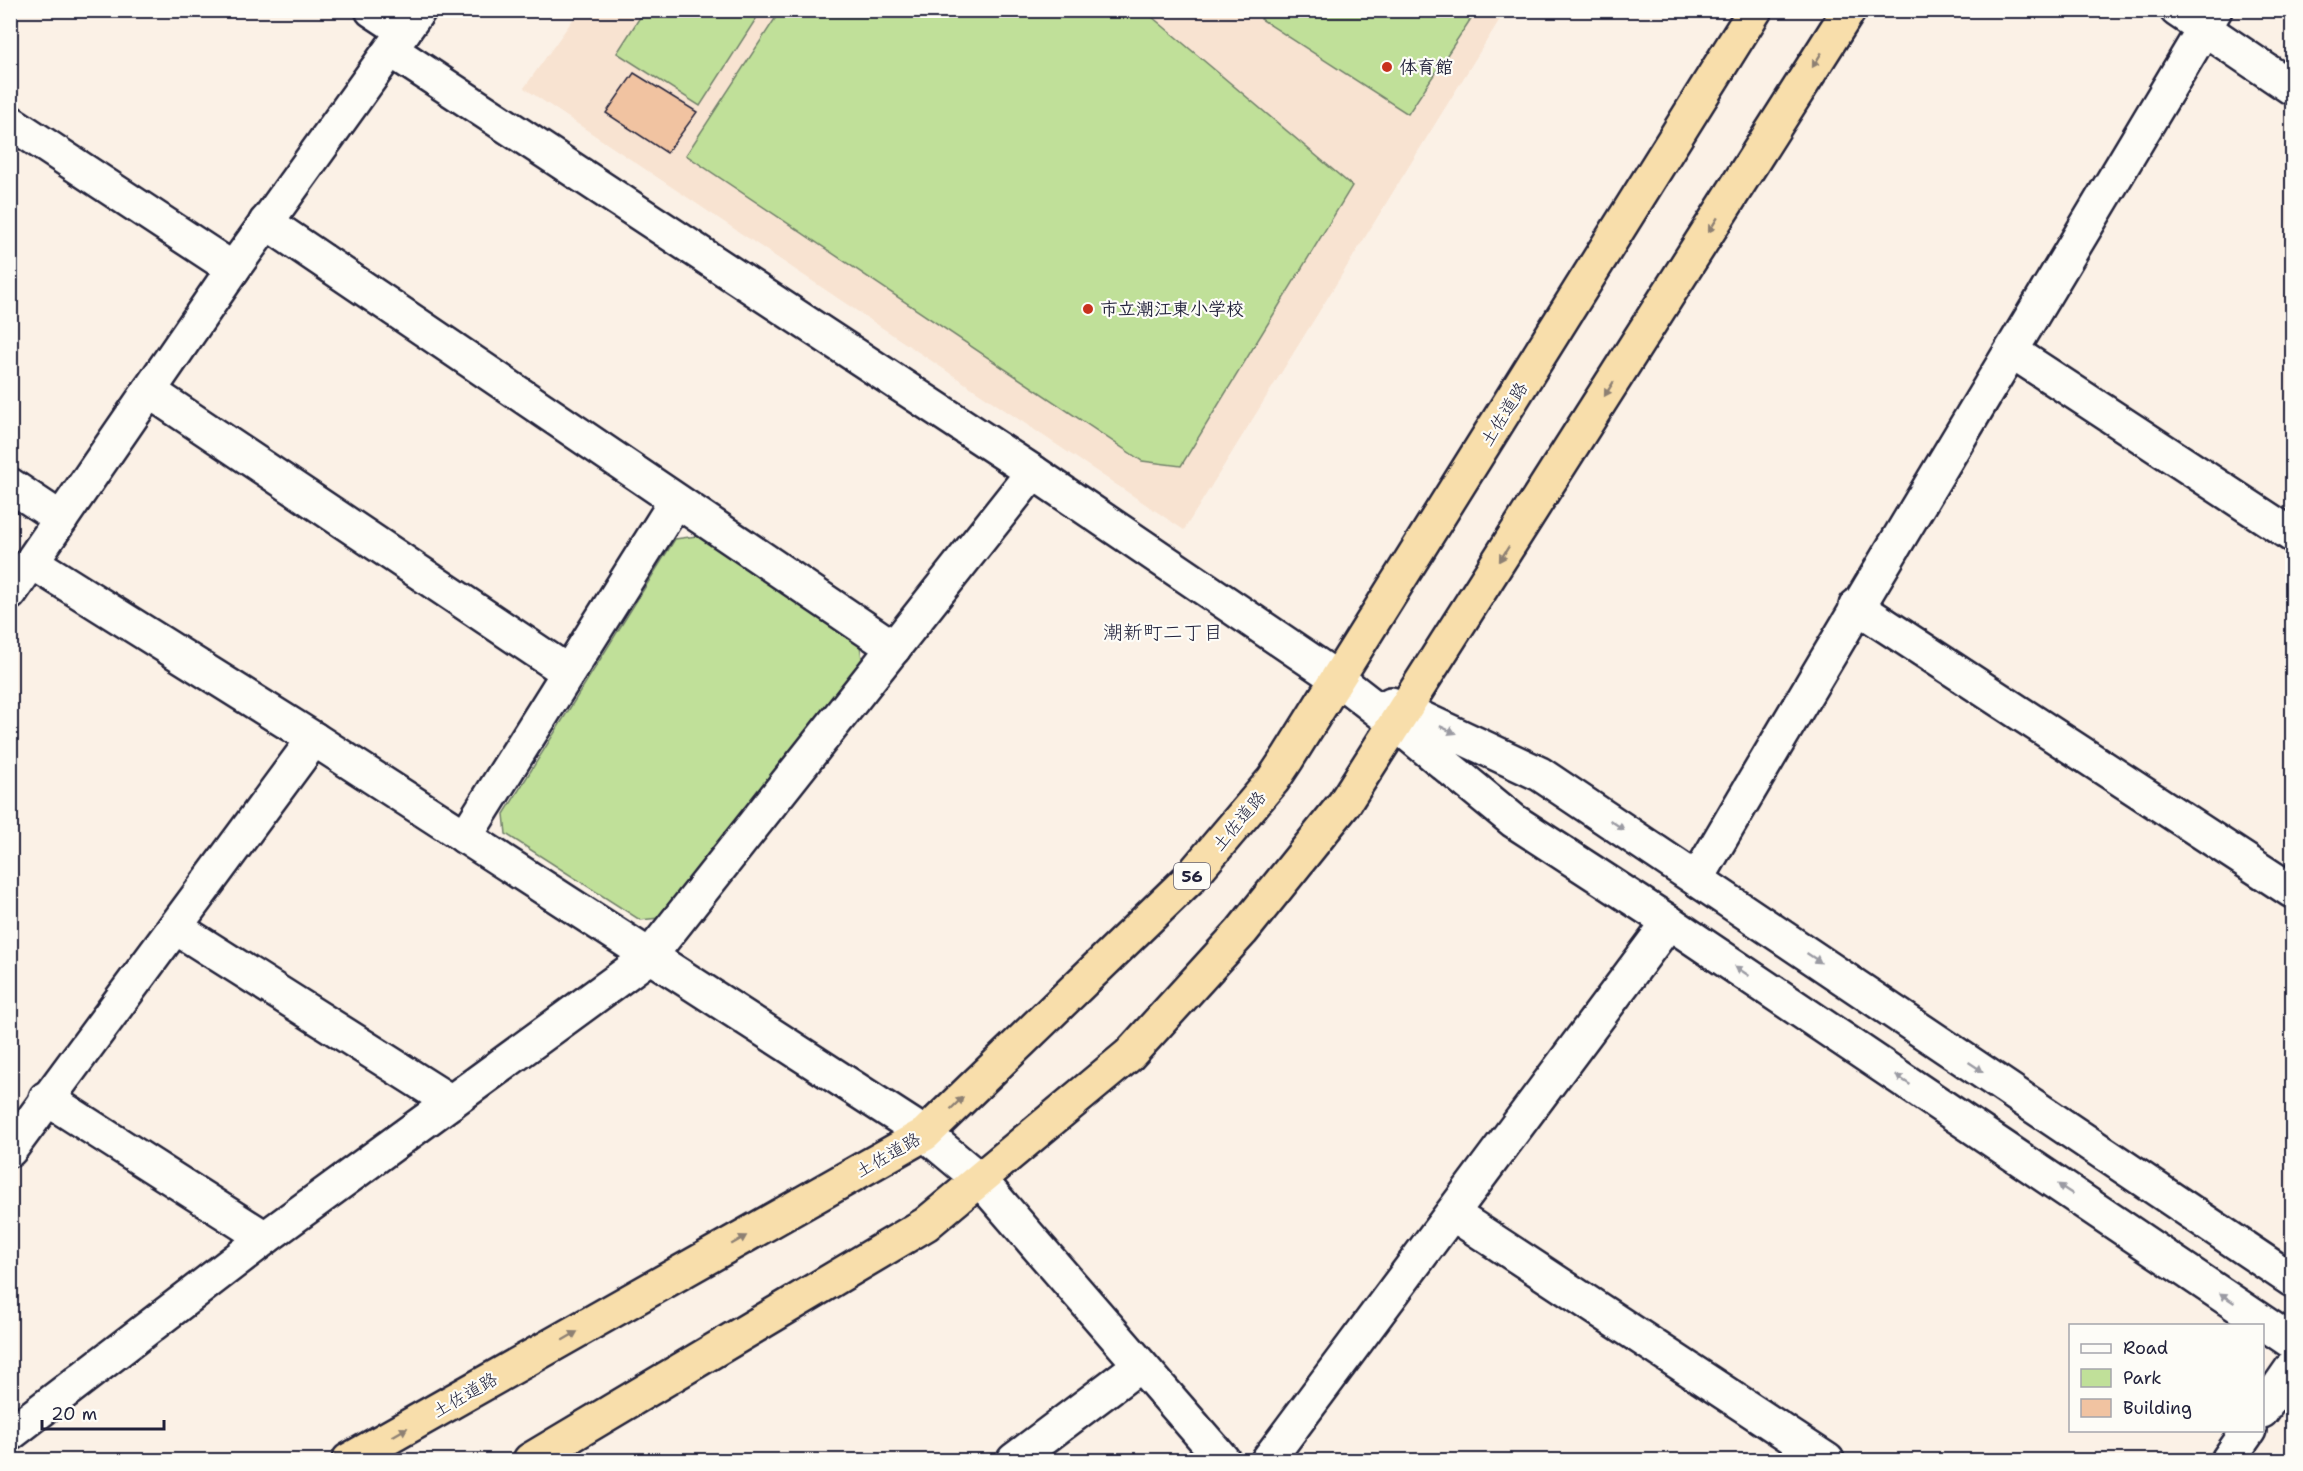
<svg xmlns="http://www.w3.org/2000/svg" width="2303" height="1471" font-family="'Shantell Sans','Klee One',sans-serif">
	<rect width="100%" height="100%" fill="#fbf1e6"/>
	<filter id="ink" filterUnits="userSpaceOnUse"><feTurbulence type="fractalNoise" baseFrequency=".0167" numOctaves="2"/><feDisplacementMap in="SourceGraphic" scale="12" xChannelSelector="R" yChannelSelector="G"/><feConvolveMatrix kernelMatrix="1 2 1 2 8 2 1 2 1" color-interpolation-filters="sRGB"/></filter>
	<g filter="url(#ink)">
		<!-- built -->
		<path fill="#f8e3d1" d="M579,11H1505L1184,530L524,88Z"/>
		<!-- green -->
		<g fill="#c0e099" stroke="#71816a" stroke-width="1.5">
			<path d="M1267,10H1476V11L1408,114L1261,19Z"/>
			<path d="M644,11V10L761,11L700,106L617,53Z"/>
			<path d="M1145,11L1352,186L1181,466L1142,461L686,155L780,11Z"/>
			<path d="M697,536L860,646L863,665L659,918L640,920L506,834L504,814L675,539Z"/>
		</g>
		<!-- building -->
		<path fill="#f1c3a1" stroke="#22223b" stroke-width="1.5" d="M634,73L697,112L667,153L606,113Z"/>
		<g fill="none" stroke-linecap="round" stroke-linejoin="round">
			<defs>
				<g id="minor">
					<path d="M372,10L404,31"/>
					<path d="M2177,10L2292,88"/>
					<path d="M391,50L1033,472L1338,679"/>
					<path d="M10,122L233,269"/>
					<path d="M266,222L894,648"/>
					<path d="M2013,352L2292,535"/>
					<path d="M149,391L568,672"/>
					<path d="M10,485L61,519"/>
					<path d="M32,562L314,739L925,1134L980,1180L1223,1460"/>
					<path d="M10,593L233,269L419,10"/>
					<path d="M1856,606L2292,891"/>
					<path d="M465,837L676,501"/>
					<path d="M1697,879C1867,588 2043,300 2215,10"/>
					<path d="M175,927L451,1102"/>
					<path d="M46,1098L265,1238"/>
					<path d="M10,1150L314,739"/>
					<path d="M1453,1214L1827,1460"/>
					<path d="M2262,1411L2292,1368"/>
					<path d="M10,1434L265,1238L649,957L1033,472"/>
					<path d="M1014,1460L1140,1365"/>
					<path d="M1268,1460L1669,922"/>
					<path d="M2228,1460L2249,1430"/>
				</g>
				<g id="tertiary">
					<path d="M1338,679L1396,724L1514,821L1669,922L2292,1342"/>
					<path d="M1391,704L1540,774L2292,1280"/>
				</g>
				<g id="trunk">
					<path d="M349,1460L925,1134L1190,878L1273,780L1287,759L1755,10"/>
					<path d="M530,1460L926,1224L1129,1055L1242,931L1344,804L1849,10"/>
				</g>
			</defs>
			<!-- minor casing -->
			<use href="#minor" stroke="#22223b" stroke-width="38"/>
			<!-- tertiary casing -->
			<use href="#tertiary" stroke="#22223b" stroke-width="38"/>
			<!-- trunk casing -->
			<use href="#trunk" stroke="#22223b" stroke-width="38"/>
			<!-- minor -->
			<use href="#minor" stroke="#fdfcf7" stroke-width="33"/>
			<!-- tertiary -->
			<use href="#tertiary" stroke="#fdfcf7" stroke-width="33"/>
			<!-- trunk -->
			<use href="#trunk" stroke="#f8deab" stroke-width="33"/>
		</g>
		<!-- one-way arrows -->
		<defs><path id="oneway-solid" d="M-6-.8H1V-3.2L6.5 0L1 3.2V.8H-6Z" transform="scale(1.5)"/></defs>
		<g fill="#8d8073">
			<use href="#oneway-solid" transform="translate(1817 60) rotate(122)"/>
			<use href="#oneway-solid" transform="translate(1713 225) rotate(122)"/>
			<use href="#oneway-solid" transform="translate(1609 389) rotate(122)"/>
			<use href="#oneway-solid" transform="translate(1504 554) rotate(122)"/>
			<use href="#oneway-solid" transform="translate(957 1103) rotate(-44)"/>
			<use href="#oneway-solid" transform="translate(739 1240) rotate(-30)"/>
			<use href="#oneway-solid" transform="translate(570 1336) rotate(-30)"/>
			<use href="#oneway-solid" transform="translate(400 1432) rotate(-30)"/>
		</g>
		<g fill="#9a9aa2">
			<use href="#oneway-solid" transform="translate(1448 730) rotate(25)"/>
			<use href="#oneway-solid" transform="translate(1617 825) rotate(34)"/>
			<use href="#oneway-solid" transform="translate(1814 958) rotate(34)"/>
			<use href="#oneway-solid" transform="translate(1742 971) rotate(-146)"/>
			<use href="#oneway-solid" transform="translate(1976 1067) rotate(34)"/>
			<use href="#oneway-solid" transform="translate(1903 1080) rotate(-146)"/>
			<use href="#oneway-solid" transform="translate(2065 1189) rotate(-146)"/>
			<use href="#oneway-solid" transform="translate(2227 1298) rotate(-146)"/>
		</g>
	</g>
	<!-- markers -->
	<g fill="#c8321e" stroke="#fdfcf7" stroke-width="2">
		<circle cx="1387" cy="67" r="6"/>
		<circle cx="1088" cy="309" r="6"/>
	</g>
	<g text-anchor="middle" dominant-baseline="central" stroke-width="4.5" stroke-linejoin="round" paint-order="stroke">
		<!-- shield labels -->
		<rect fill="#fdfcf7" stroke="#646373" stroke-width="1.5" x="1174" y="863" width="36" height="26" rx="4.5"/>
		<g font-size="16" font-weight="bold" fill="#22223b">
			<text x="1192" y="876">56</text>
		</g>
		<!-- poi labels -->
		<g font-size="18" font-weight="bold" fill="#22223b" stroke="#fdfcf7" text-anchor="start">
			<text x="1399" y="67">体育館</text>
			<text x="1100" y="309">市立潮江東小学校</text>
		</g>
		<!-- street labels -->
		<g font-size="18" fill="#22223b" stroke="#fdfcf7">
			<text transform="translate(1504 414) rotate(-58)">土佐道路</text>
			<text transform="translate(1239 821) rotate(-50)">土佐道路</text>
			<text transform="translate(888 1155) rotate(-30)">土佐道路</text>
			<text transform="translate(465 1395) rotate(-30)">土佐道路</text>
		</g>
		<!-- neighbourhood labels -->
		<g font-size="20" fill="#22223b" stroke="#fdfcf7">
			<text x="1163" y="632">潮新町二丁目</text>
		</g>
	</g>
	<!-- margin -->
	<rect width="2303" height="1471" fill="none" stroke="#fdfcf7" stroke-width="36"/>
	<rect x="18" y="18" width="2267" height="1435" fill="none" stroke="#22223b" stroke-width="2" filter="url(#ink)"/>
	<!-- legend -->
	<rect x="2069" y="1324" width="195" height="108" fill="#fdfcf7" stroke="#a5a5ac" stroke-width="1.5"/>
	<rect x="2081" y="1344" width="30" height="9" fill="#fdfcf7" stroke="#a5a5ac" stroke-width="1.5"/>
	<text x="2123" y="1354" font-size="18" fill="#22223b">Road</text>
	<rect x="2081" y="1369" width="30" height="18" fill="#c0e099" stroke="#a5a5ac" stroke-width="1.5"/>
	<text x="2123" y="1384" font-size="18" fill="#22223b">Park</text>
	<rect x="2081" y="1399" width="30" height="18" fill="#f1c3a1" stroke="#a5a5ac" stroke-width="1.5"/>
	<text x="2123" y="1414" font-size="18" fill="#22223b">Building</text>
	<!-- scale -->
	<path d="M42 1420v9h122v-9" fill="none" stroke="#22223b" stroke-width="3"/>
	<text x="51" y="1420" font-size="18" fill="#22223b" stroke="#fdfcf7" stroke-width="4.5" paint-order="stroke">20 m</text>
</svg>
